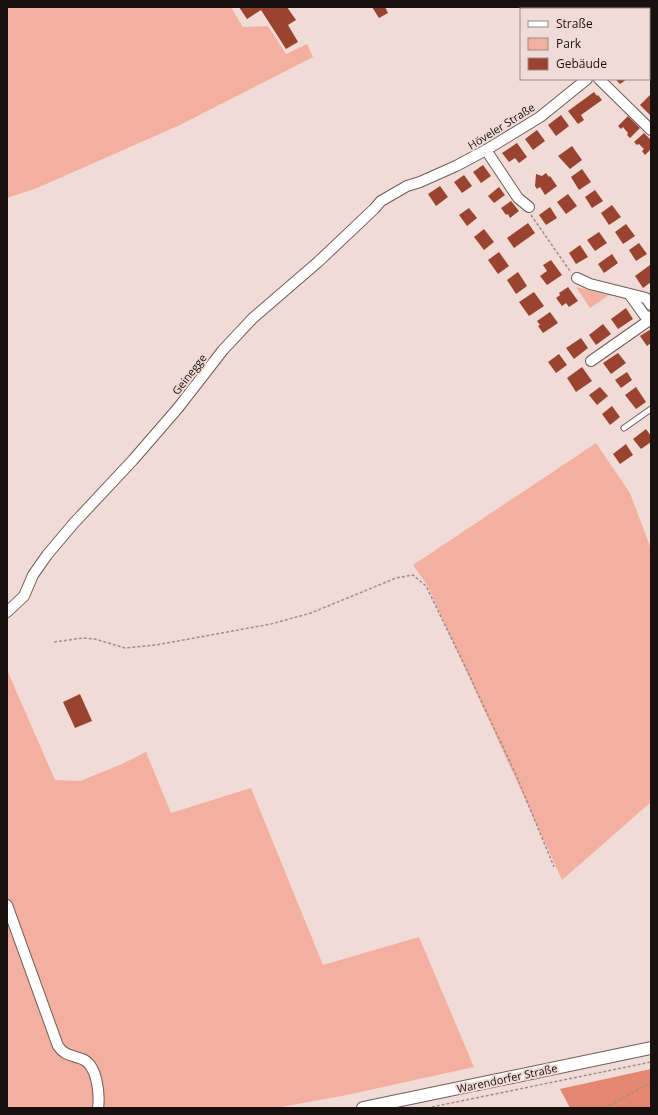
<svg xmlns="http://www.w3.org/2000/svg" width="658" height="1115" font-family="'Open Sans',sans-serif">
	<rect width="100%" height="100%" fill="#f1dbd6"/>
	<!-- green -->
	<g fill="#f3b0a0">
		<path d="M7,7H231L243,27L268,26L286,54L307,44L313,57L180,125L37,188L7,198Z"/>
		<path d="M576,287L609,295L590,308Z"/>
		<path d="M596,443L630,493L651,549V802L562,880L427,585L413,565Z"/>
		<path d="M7,670L55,780L80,781L122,764L146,752L171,813L251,788L323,965L419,937L474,1067L347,1095L276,1108H7Z"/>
	</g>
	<!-- forest -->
	<path fill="#e48670" d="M651,1069V1108H570L560,1089Z"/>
	<!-- building -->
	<g fill="#9a4330">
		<path d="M239,7H287L296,20L288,25L298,42L286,49L261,10L247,19Z"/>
		<path d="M372,7H385L388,13L379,18Z"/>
		<path d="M538,7H551L553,9H535Z"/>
		<path d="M631,7H650L647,9H633Z"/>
		<path d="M651,44V71L649,73V46Z"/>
		<path d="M617,79H627L620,84L616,80Z"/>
		<path d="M594,92L597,96L598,95L602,100L581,115L584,120L578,124L568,111Z"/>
		<path d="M650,95L651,97V116L640,105Z"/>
		<path d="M561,115L569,126L556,136L548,125Z"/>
		<path d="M628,116L640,128L630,138L627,135L628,133L623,127L621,129L618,126Z"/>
		<path d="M537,130L545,141L533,150L525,139Z"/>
		<path d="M644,133L651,140V149L645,155L642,151L644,149L639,144L637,145L634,142Z"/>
		<path d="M517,143L527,157L519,163L515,158L509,162L502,153Z"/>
		<path d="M572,146L582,160L570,169L558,156Z"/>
		<path d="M483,165L491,176L481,183L473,172Z"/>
		<path d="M582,169L591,182L579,190L571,177Z"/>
		<path d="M546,173L549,177L550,176L557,186L545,195L540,187L537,189L535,186L536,174L542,176Z"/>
		<path d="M464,175L472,186L462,193L454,182Z"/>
		<path d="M440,186L448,197L436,206L428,194Z"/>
		<path d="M499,187L505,195L494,203L488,196Z"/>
		<path d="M595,190L603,201L592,208L585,197Z"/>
		<path d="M568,194L577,206L566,214L557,202Z"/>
		<path d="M511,201L519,211L510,218L508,214L506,215L501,208Z"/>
		<path d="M612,205L621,217L609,225L601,213Z"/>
		<path d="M550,207L557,218L546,225L539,215Z"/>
		<path d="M469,208L477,218L467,226L459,215Z"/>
		<path d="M528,223L535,233L514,248L507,238Z"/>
		<path d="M626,224L635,236L623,244L615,232Z"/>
		<path d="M484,229L494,242L484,250L474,237Z"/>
		<path d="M599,232L607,243L595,251L587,240Z"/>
		<path d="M639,243L647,254L636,261L629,250Z"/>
		<path d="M580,245L588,257L576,264L569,253Z"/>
		<path d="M499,252L509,266L498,274L488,260Z"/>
		<path d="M612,254L618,263L604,273L598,264Z"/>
		<path d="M551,260L562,275L547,285L540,276L547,271L543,265Z"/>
		<path d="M650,265L651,282L643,288L635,276Z"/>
		<path d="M518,272L527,286L516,294L507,280Z"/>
		<path d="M568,287L578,301L569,307L566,303L562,306L556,298L560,295L559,293Z"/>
		<path d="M534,292L544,306L529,316L519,302Z"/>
		<path d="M626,308L633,319L618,329L611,319Z"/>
		<path d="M550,312L558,323L543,333L538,326L540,325L537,321Z"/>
		<path d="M603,324L611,334L596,345L589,335Z"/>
		<path d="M651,329V343L647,346L640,336Z"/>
		<path d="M581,338L588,348L574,359L566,348Z"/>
		<path d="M618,353L626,363L611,374L603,363Z"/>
		<path d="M559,354L567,365L556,373L548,362Z"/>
		<path d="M582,367L592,381L576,392L567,378Z"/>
		<path d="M627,372L632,380L621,388L615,380Z"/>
		<path d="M600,387L608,396L597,405L589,395Z"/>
		<path d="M636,387L646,402L636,409L625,395Z"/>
		<path d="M612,406L620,417L610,425L602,414Z"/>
		<path d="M646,429L651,436V442L641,449L633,439Z"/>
		<path d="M626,444L633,455L620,464L613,454Z"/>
		<path d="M80,694L92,721L75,728L63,702Z"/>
	</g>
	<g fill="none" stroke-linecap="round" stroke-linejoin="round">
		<defs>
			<path id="service" d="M624,428L651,409"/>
			<g id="minor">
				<path d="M649,27L651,25"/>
				<path d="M599,79L651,130"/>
				<path d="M486,150L518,198L529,207"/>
				<path d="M577,278L590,284L646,298L651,305"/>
				<path d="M630,295L645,316L651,317"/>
				<path d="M591,361L651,319"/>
				<path d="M7,612L24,596L33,575L47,555L74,523L133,460L178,408L223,350L253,318L318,262L374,209L381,201L407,186L420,182L456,166L486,150L540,117L587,79"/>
				<path d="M7,905L58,1046C65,1056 72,1055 82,1059C97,1064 100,1094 98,1108"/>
			</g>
			<path id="tertiary" d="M363,1108L651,1048"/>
		</defs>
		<!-- service casing -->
		<use href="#service" stroke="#6f5c58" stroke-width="7"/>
		<!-- minor casing -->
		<use href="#minor" stroke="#6f5c58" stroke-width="12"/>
		<!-- tertiary casing -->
		<use href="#tertiary" stroke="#6f5c58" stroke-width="14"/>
		<!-- path -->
		<g stroke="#9f8e8a" stroke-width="1.5" stroke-dasharray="3 2" stroke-linecap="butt">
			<path d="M531,215L570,271"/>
			<path d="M54,642L83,638L95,639L125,648L156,645L271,624L311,613L396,578L413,575L426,586L463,662L517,777L554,867"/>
			<path d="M427,1108L651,1062"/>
			<path d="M605,1108L651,1082"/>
		</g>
		<!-- service -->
		<use href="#service" stroke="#fff" stroke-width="5"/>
		<!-- minor -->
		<use href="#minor" stroke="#fff" stroke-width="10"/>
		<!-- tertiary -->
		<use href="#tertiary" stroke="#fff" stroke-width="12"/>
	</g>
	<g text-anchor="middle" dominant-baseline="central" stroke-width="4" stroke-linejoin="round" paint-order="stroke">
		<!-- street labels -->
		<g font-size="11" fill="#191110" stroke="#f1dbd6">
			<text transform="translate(501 126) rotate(-32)">Höveler Straße</text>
			<text transform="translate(189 374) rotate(-52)">Geinegge</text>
			<text transform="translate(507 1078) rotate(-12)">Warendorfer Straße</text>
		</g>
	</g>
	<!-- border -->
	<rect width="658" height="1115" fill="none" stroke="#191110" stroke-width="16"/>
	<!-- legend -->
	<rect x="520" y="8" width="130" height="72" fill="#f1dbd6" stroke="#9b8a87"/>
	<rect x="528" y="21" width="20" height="6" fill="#ffffff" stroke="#9b8a87"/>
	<text x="556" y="28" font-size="12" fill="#191110">Straße</text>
	<rect x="528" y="38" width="20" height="12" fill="#f3b0a0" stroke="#9b8a87"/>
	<text x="556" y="48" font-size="12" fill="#191110">Park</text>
	<rect x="528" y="58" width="20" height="12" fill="#9a4330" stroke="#9b8a87"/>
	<text x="556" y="68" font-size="12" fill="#191110">Gebäude</text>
</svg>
